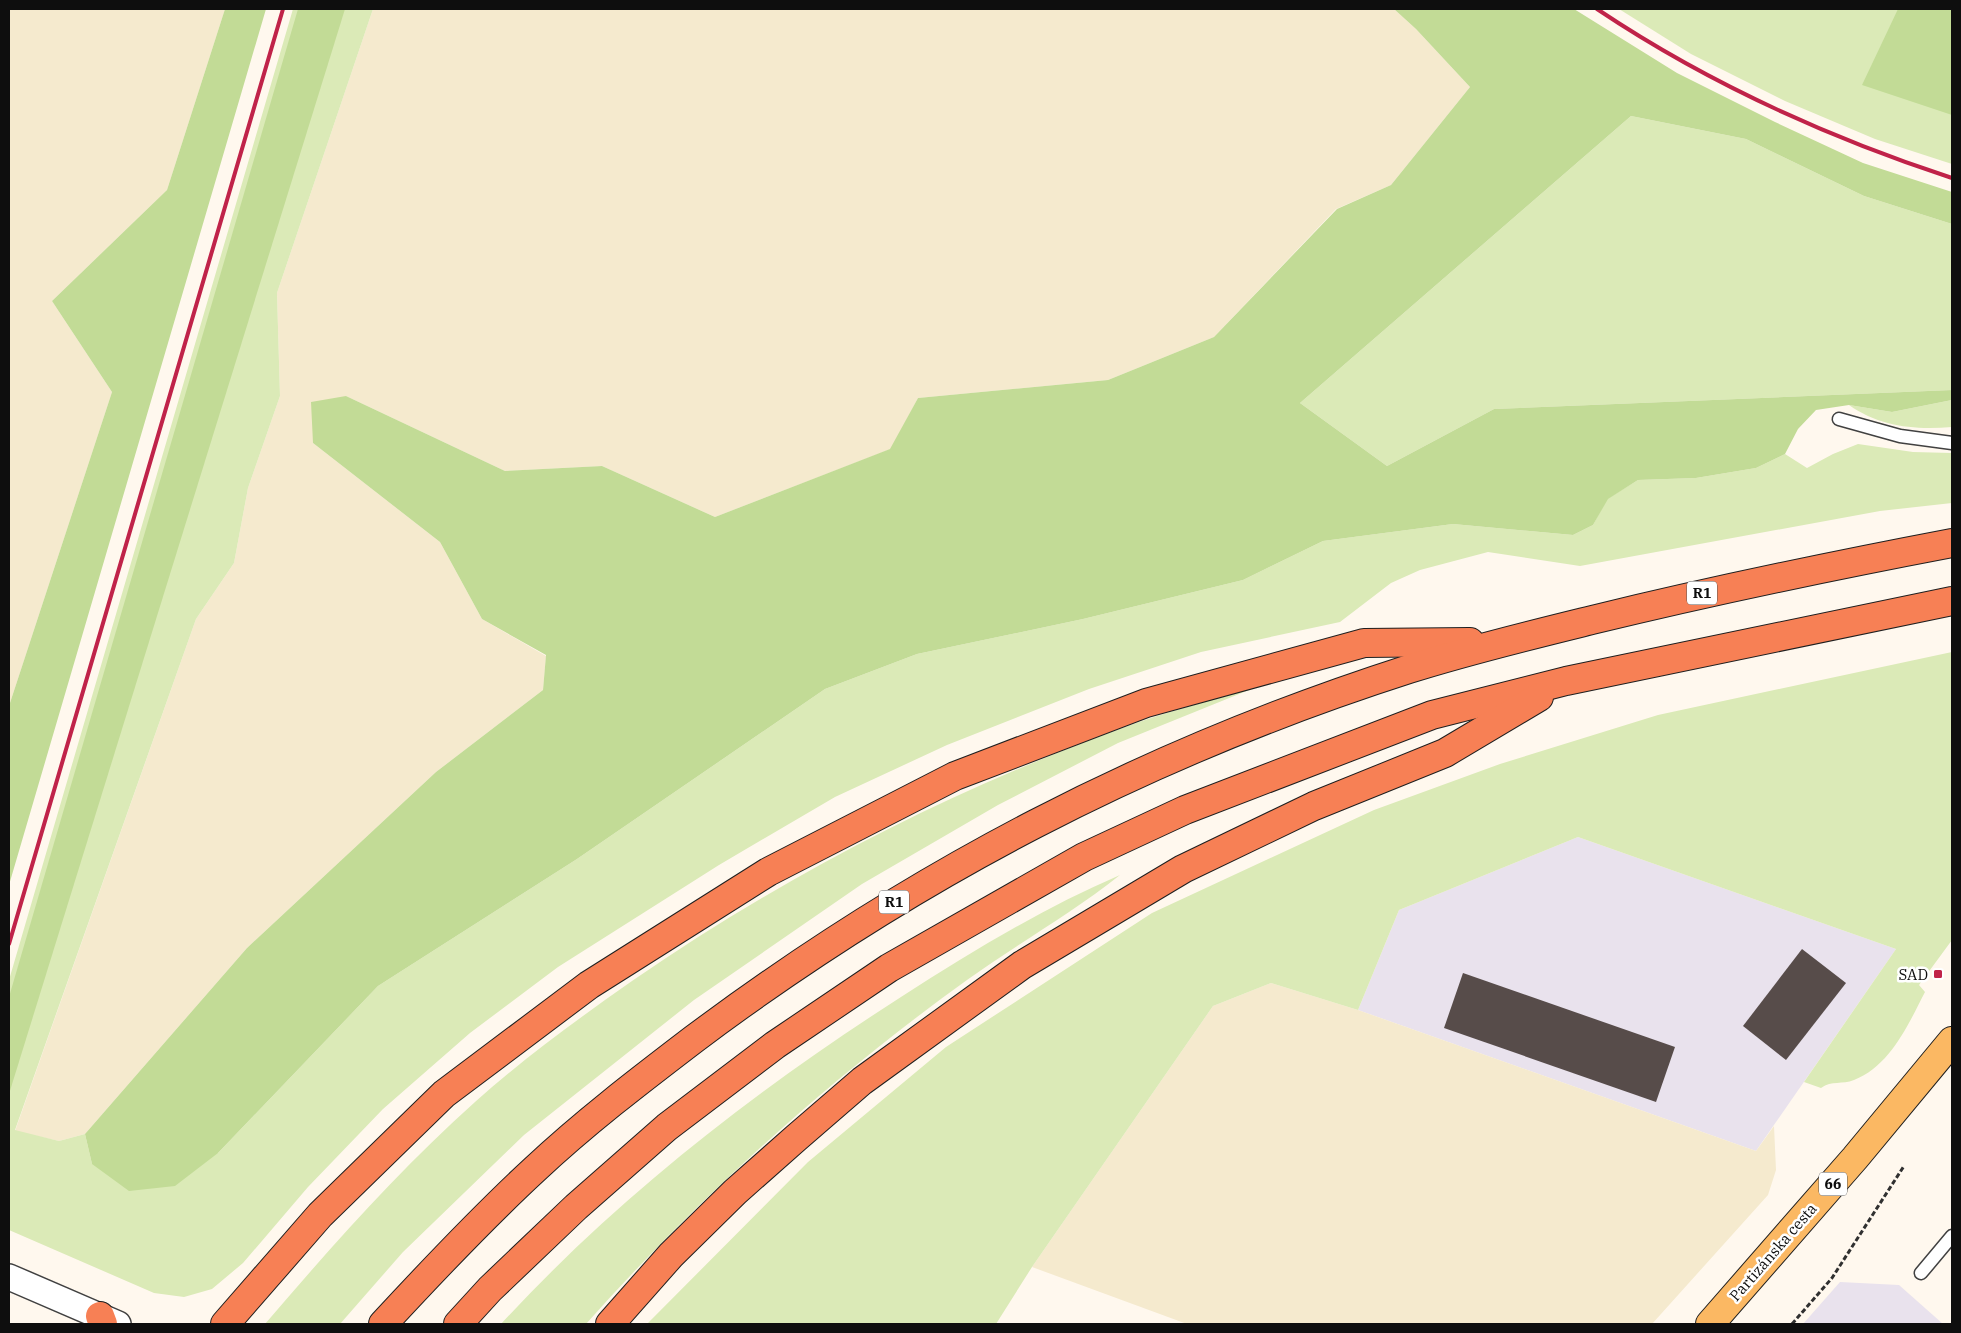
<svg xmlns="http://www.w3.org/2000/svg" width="1961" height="1333" font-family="'IBM Plex Serif',serif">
	<rect width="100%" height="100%" fill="#fff8ee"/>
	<!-- industrial -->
	<g fill="#e9e2ed">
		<path d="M1578,837L1896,949L1756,1151L1358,1010L1399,910Z"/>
		<path d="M1840,1282L1899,1285L1943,1324H1803Z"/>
	</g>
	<!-- farmland -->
	<g fill="#f5eace">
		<path d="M9,9H225L167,190L52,301L112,392L9,706Z"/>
		<path d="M373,9H1394L1416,29L1470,87L1391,185L1336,209L1214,337L1108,380L918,398L891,449L715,517L602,466L505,471L346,396L313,443L440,542L482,619L546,656L543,690L436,772L247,948L85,1134L59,1141L15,1131L196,619L234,563L248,488L280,396L277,293Z"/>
		<path d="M1271,983L1358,1010L1756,1151L1774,1126L1776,1170L1768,1195L1652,1324H1187L1032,1267L1213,1006Z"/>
	</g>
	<!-- green -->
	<g fill="#dbeab7">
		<path d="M293,9H373L277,293L280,396L248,488L234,563L196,619L15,1130L59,1141L85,1134L92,1164L218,1153L378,986L577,859L825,689L917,654L1083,619L1243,580L1323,541L1453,524L1573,535L1593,525L1607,499L1638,480L1696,478L1756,468L1785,454L1807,468L1833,454L1858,444L1913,452L1952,453V503L1880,511L1580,566L1488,552L1420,570L1391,583L1340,622L1201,652L1089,689L947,745L835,797L719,865L558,967L470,1033L383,1109L308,1187L243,1263L212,1289L184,1297L154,1293L9,1230V980Z"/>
		<path d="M1619,9H1952V164L1875,139L1785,101L1691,54Z"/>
		<path d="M1631,116L1746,139L1864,196L1952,224V390L1494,409L1387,466L1300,403Z"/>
		<path d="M1952,400V427C1915,430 1880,427 1849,405L1892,412Z"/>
		<path d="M1952,652V940L1919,985L1925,992C1908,1025 1890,1066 1854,1080C1842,1085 1832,1080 1821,1088L1804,1082L1896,949L1578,837L1399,910L1358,1010L1271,983L1213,1006L1032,1267L996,1324H647L808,1162L946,1047L1152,913L1374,810L1500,764L1658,715Z"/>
		<path d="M1254,688L1118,743L998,805L862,884L694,1000L524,1135L403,1252L340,1324H265C331,1247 399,1170 475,1102C524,1058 578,1019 632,981C790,872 959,786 1139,722C1177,709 1216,699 1254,688Z"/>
		<path d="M1120,875C1071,914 1017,944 967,980C828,1080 700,1196 586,1324H501C618,1197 756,1090 901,997C971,952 1043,908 1120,875Z"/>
	</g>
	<!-- forest -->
	<g fill="#c2db96">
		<path d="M225,9H266L9,885V706L112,392L52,301L167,190Z"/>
		<path d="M298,9H345L9,1094V997Z"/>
		<path d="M1394,9H1574L1677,73L1775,122L1863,163L1952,192V224L1864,196L1746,139L1631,116L1300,403L1387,466L1494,409L1952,390V400L1892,412L1849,405L1816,410L1798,429L1785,454L1756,468L1696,478L1638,480L1608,499L1593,525L1573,535L1453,524L1323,541L1243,580L1083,619L917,654L825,689L577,859L378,986L218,1153L175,1186L129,1191L92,1164L85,1134L247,948L436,772L543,690L546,655L482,619L440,542L313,443L311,402L346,396L505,471L602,466L715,517L890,449L918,398L1108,380L1214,337L1337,209L1391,185L1470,87L1416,29Z"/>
		<path d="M1898,9H1952V115L1862,85Z"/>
	</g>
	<!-- building -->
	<g fill="#574c4a">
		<path d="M1802,949L1846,983L1786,1060L1743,1026Z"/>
		<path d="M1463,973L1675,1047L1656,1102L1444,1028Z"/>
	</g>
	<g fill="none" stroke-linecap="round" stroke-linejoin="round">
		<defs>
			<g id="service">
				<path d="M1839,419L1900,436L1952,443"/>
				<path d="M1921,1273L1952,1236"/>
			</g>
			<path id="minor" d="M9,1277L118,1324"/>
			<path id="primary" d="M1710,1324L1855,1158L1952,1041"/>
			<g id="motorway">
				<path d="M100,1316L103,1324"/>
				<path d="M225,1324L320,1215L444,1094L589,985L768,872L955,776L1146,703L1364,643L1470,642"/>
				<path d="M383,1324C432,1271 481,1219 534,1170C584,1123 639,1081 694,1039C914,874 1147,753 1409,669C1469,650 1531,635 1592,620C1711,591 1831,566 1952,543"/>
				<path d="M458,1324L490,1289L576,1207L667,1127L775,1045L889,968L1084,857L1185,810L1432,715L1566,681L1952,601"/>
				<path d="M610,1324L671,1255L735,1192L796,1138L862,1081L1022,965L1183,869L1314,806L1445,753L1539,697"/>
			</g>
		</defs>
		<!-- service casing -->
		<use href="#service" stroke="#414141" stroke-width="15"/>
		<!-- minor casing -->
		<use href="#minor" stroke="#414141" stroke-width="28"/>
		<!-- primary casing -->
		<use href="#primary" stroke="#1f1f1f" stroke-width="30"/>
		<!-- motorway casing -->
		<use href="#motorway" stroke="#1f1f1f" stroke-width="30"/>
		<!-- path -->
		<path stroke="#303030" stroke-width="3" stroke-dasharray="5 2.5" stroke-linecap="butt" d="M1792,1324L1832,1278L1904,1166"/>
		<!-- service -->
		<use href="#service" stroke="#fff" stroke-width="12"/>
		<!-- minor -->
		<use href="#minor" stroke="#fff" stroke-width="25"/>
		<!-- primary -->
		<use href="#primary" stroke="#fbb863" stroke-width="28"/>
		<!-- motorway -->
		<use href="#motorway" stroke="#f78055" stroke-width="28"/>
		<!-- rail -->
		<g stroke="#c02349" stroke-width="4">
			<path d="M1597,9C1706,82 1827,137 1952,178"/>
			<path d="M9,944L283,9"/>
		</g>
	</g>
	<!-- markers -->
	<rect fill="#c02349" stroke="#fff" stroke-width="2" x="1933" y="969" width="10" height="10" rx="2.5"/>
	<g text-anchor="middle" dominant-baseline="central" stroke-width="5" stroke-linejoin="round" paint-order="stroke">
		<!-- shield labels -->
		<g fill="#fff" stroke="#565656" stroke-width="1">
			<rect x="1687" y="581.5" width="30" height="23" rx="4"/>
			<rect x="879" y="890.5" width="30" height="23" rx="4"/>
			<rect x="1819" y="1172.5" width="28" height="23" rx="4"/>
		</g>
		<g font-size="14" font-weight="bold" fill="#0e0e0e">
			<text x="1702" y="593">R1</text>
			<text x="894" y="902">R1</text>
			<text x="1833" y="1184">66</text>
		</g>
		<!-- poi labels -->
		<g font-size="15" fill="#0e0e0e" stroke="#fff" text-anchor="end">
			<text x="1928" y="974">SAD</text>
		</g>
		<!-- street labels -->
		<g font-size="15" fill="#0e0e0e" stroke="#fff">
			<text transform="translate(1773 1252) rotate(-49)">Partizánska cesta</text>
		</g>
	</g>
	<!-- border -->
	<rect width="1961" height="1333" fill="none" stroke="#0e0e0e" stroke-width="20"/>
</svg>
